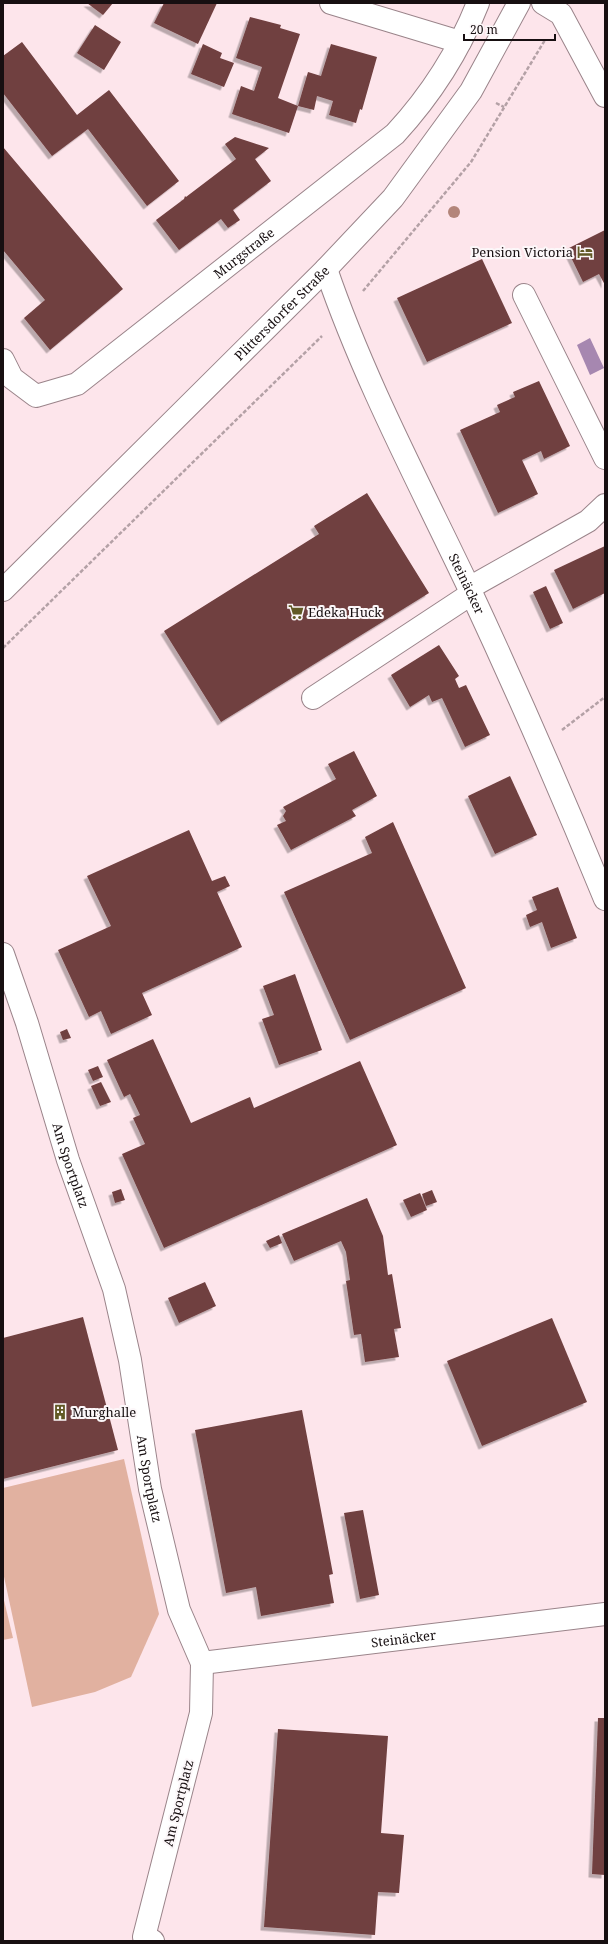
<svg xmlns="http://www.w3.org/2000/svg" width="608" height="1944" font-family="'Noto Serif',serif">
	<defs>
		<filter id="shadow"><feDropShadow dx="-3.5" dy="3.5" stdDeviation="0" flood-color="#0004"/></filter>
	</defs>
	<rect width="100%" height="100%" fill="#fde5eb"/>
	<!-- green -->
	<g fill="#e1b1a0">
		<path d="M124,1459L159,1614L131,1677L95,1692L32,1707L3,1572V1488Z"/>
		<path d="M3,1596L13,1638L3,1640Z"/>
	</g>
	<!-- water -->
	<path fill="#a687b0" d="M590,338L604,368L590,375L577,345Z"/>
	<!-- building -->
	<g fill="#703f3f" filter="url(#shadow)">
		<path d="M87,3H113L103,15Z"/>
		<path d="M164,3H217L198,44L154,23Z"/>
		<path d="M250,17L281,25L280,28L300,34L278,98L298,106L289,133L232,114L241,86L254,91L262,67L236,58Z"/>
		<path d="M95,25L121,42L104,70L77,53Z"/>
		<path d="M22,42L77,115L109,90L179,181L147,206L88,129L52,156L3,93V56Z"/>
		<path d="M203,44L222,53L220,58L234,63L224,87L191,74Z"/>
		<path d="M331,44L377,57L362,110L360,109L356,123L329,115L333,101L317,96L314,110L298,106L308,72L321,76Z"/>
		<path d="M235,137L269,148L255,159L271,181L233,210L240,220L228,228L221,219L179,250L156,220L184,199L185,196L186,197L236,159L225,144Z"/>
		<path d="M3,147L123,289L50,350L24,318L45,300L3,250Z"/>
		<path d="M605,230V285L599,274L583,282L567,249Z"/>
		<path d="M482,259L512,323L427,362L397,298Z"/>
		<path d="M539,381L570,446L544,459L541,451L522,460L538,494L498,513L460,430L500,412L497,405L515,397L513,392Z"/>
		<path d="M367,493L429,593L221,722L164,631L319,534L314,526Z"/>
		<path d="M605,546V593L573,609L554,570Z"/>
		<path d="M546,586L563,623L550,629L533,592Z"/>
		<path d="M439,645L459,676L455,679L459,688L466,685L490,735L465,747L442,698L432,702L429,695L410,707L391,675Z"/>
		<path d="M354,751L377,796L352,810L356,816L291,850L277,825L286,821L283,816L286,811L283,807L336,779L328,764Z"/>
		<path d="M510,776L537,835L495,854L468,796Z"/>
		<path d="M393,822L466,988L350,1040L284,892L372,853L365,837Z"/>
		<path d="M189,830L212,881L225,876L230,886L217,892L242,947L142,993L152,1015L111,1034L101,1011L89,1017L58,950L111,926L87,876Z"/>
		<path d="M558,887L577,938L551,948L542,922L530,927L526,915L537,910L532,897Z"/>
		<path d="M295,974L322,1050L279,1065L262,1019L274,1015L263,986Z"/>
		<path d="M67,1029L71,1038L63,1040L60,1032Z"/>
		<path d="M153,1039L191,1123L250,1097L254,1108L360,1061L397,1145L164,1248L122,1154L145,1144L133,1118L140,1115L130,1094L124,1097L107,1060Z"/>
		<path d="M98,1066L103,1077L93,1081L88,1070Z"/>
		<path d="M101,1082L111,1102L100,1106L91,1086Z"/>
		<path d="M121,1189L125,1200L115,1203L112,1192Z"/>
		<path d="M432,1190L437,1202L426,1206L422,1194Z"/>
		<path d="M420,1193L427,1210L411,1217L403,1200Z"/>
		<path d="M367,1198L383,1236L388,1275L392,1274L401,1328L394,1329L399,1357L365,1362L361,1334L354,1335L346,1281L350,1280L346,1252L341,1241L294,1261L282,1234Z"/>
		<path d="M279,1235L282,1243L270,1248L266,1241Z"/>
		<path d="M205,1282L216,1306L179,1323L168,1298Z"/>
		<path d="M83,1317L118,1450L3,1479V1338Z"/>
		<path d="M552,1318L587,1402L482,1446L447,1361Z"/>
		<path d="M302,1410L333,1574L329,1575L334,1603L261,1616L256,1587L226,1593L195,1430Z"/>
		<path d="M363,1510L379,1595L360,1599L344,1513Z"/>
		<path d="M598,1718H605V1875L592,1874Z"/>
		<path d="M278,1729L388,1736L381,1833L404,1835L399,1893L378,1892L375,1935L264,1927Z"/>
	</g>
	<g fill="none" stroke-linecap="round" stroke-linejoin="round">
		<defs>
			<g id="minor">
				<path d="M331,3L460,42"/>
				<path d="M543,3L561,14L605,96"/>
				<path id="s1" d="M326,269C364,380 419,483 469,588C517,691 562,794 605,899"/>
				<path d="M524,295L605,458"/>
				<path id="s2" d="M3,360L12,378L36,396L77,384L395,134C430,96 459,51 478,3"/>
				<path d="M469,588L588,521L605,505"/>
				<path d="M313,698L471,594"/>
				<path id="s3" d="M3,954L27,1023L68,1160L114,1289L130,1360L150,1489L179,1610L202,1663L201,1713L144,1937L153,1941"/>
				<path id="s4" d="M202,1663L605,1614"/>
			</g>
			<g id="major">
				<path id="s5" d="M3,590L326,269L393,198L471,91L519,3"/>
			</g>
		</defs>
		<!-- minor casing -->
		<use href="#minor" stroke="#9a848a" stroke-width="24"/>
		<!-- major casing -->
		<use href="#major" stroke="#9a848a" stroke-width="24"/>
		<!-- path -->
		<g stroke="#b4a1a6" stroke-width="2.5" stroke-dasharray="4 2" stroke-linecap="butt">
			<path d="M496,103L504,107"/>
			<path d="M363,291L471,162L545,40"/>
			<path d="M3,648L322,336"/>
			<path d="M562,730L605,697"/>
		</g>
		<!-- minor -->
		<use href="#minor" stroke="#fff" stroke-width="22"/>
		<!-- major -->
		<use href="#major" stroke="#fff" stroke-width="22"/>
	</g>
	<!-- trees -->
	<circle fill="#b3857a" cx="454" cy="212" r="6"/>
	<!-- icons -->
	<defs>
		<symbol id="hotel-bare" viewBox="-9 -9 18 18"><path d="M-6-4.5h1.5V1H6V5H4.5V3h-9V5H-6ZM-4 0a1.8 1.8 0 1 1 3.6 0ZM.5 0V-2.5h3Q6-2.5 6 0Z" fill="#615925" stroke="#fcf7f9" stroke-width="2.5" paint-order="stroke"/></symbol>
		<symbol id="supermarket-bare" viewBox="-9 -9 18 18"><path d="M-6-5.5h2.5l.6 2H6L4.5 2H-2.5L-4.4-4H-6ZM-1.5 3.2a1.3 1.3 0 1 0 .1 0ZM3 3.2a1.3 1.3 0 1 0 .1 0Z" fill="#615925" stroke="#fcf7f9" stroke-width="2.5" paint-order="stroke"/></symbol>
		<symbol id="building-bare" viewBox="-9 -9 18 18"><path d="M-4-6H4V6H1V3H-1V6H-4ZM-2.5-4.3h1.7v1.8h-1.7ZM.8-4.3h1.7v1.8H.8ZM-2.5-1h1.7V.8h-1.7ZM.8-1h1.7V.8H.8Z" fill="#615925" stroke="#fcf7f9" stroke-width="2.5" paint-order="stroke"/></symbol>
	</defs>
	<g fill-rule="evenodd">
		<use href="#hotel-bare" x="574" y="241" width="22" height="22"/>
		<use href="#supermarket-bare" x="285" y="601" width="22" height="22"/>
		<use href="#building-bare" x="49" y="1401" width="22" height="22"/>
	</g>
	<g text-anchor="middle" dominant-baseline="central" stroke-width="4" stroke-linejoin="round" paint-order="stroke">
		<!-- poi labels -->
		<g font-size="13" fill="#170f11" stroke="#fcf7f9" text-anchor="start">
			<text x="573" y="252" text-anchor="end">Pension Victoria</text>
			<text x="308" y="612">Edeka Huck</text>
			<text x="72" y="1412">Murghalle</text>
		</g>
		<!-- street labels -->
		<g font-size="13" fill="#170f11" stroke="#fcf7f9">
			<text stroke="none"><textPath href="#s2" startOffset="305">Murgstraße</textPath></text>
			<text stroke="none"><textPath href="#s5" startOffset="393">Plittersdorfer Straße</textPath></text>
			<text stroke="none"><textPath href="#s1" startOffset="345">Steinäcker</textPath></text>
			<text stroke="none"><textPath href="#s3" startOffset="222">Am Sportplatz</textPath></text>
			<text stroke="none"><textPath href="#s3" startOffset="546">Am Sportplatz</textPath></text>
			<text stroke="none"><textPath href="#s4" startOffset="203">Steinäcker</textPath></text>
			<text transform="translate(178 1803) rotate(-76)">Am Sportplatz</text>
		</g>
	</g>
	<!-- border -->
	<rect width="608" height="1944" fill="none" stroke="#170f11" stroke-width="8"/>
	<!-- scale -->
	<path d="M464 34v6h91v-6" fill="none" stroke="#170f11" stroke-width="2"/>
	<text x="470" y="34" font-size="12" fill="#170f11" stroke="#fcf7f9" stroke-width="3" paint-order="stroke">20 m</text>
</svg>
